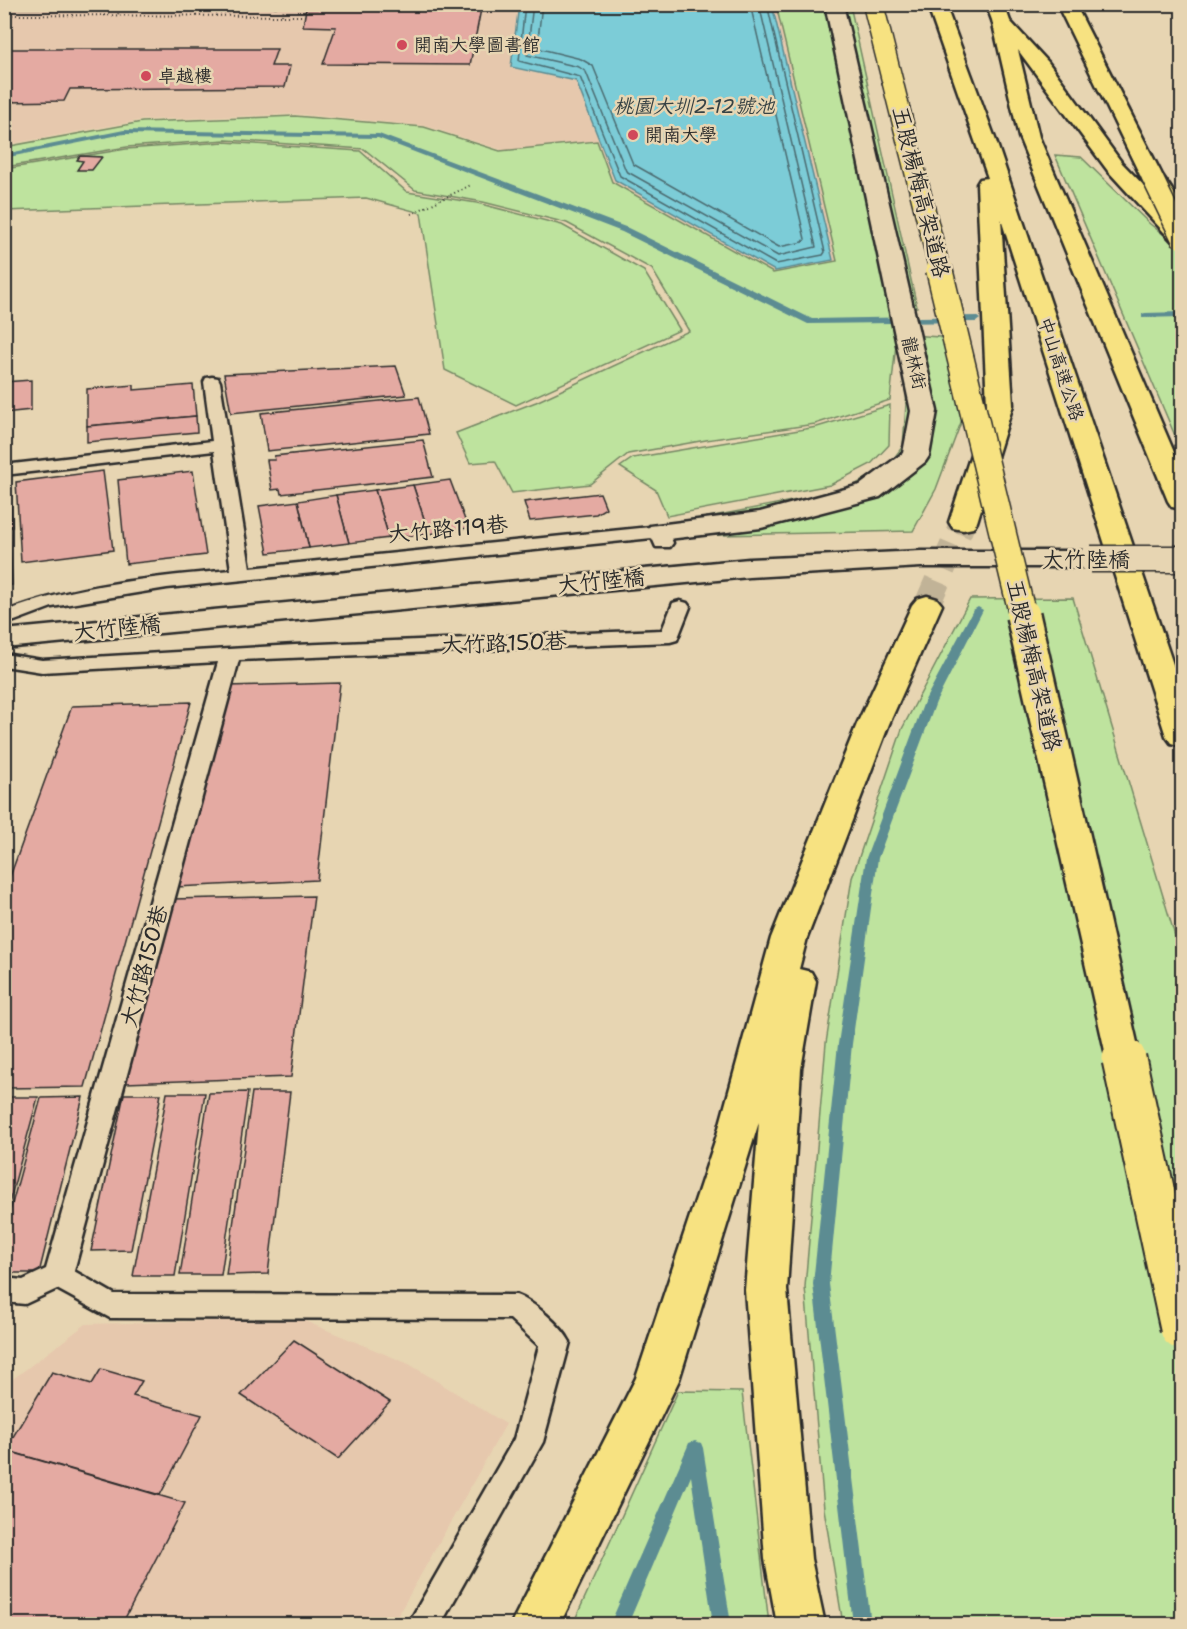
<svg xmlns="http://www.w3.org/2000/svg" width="1187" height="1629" font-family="'Shantell Sans','LXGW WenKai TC',sans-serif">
	<rect width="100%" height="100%" fill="#e7d5b2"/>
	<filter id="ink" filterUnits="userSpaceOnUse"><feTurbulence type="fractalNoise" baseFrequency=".0167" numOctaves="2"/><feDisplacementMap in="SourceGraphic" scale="12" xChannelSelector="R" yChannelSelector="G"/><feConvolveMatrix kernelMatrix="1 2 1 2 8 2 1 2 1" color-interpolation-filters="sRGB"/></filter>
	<g filter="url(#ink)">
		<!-- built -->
		<g fill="#e6c8ad">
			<path d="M5,5H791L845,264L772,280L499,149L426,126L296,114L142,120L5,145Z"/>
			<path d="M300,1319L409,1364L506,1424L393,1624H5V1385L86,1324Z"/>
		</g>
		<!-- green -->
		<g fill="#bee39e" stroke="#748764" stroke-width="1.5">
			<path d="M5,4H344V5L343,7L5,8Z"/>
			<path d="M776,5H850L917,307L890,312L897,335L890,400L815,424L706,440L628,454L590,484L512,493L495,461L470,463L456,433L536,402L689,331L652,269L567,223L483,202L415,190L364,149L226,140L127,147L5,167V147L142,122L295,116L424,127L500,151L597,141L612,182L773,273L837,261Z"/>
			<path d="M224,142L360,151L407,192L477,203L562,225L644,271L680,330L516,405L445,370L421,213L366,198L5,211V169L126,149Z"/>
			<path d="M1055,155L1081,157L1150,224L1182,249V452Z"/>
			<path d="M911,335L968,339L963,417L936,489L913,531L675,536L671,524L844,491L888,466L903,446Z"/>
			<path d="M890,405L889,445L871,464L830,485L667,516L656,490L620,467L633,458L817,427Z"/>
			<path d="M1073,598L1182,959V1624H843L824,1509L805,1287L826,1043L852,878L902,729L970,599Z"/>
			<path d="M678,1391L742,1392L769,1624H573Z"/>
		</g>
		<!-- water -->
		<path fill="#7cccd7" stroke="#5c8c92" stroke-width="1.5" d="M519,5H772L833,260L775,271L615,180L576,81L511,67Z"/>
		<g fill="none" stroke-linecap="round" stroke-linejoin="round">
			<!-- shore -->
			<g stroke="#4b6b70" stroke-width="1.5">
				<path d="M525,4L519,61L580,77L620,176L776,264L823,255L825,252L767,4"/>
				<path d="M533,4L527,55L579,67L586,72L626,171L778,256L816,247L759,4"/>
				<path d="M542,4L537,48L581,59L593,66L633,164L779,247L803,242L805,239L750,4"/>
			</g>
			<!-- stream -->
			<g fill="#5c8c92" fill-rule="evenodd">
				<path d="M124,130L379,134L628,228L812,319L976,316L980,319L976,322L808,324L622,232L378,138L124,134L4,158V154Z"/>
				<path d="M1145,313L1182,312V317L1142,318V314Z"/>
				<path d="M978,607L983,610L936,702L878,858L852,1044L829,1284L871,1624H853L813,1284L838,1044L866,858L924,702L973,610Z"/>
				<path d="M695,1441L701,1443L703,1448L731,1624H713L691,1476L628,1624H610L687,1448L689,1443Z"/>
			</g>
		</g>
		<!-- building -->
		<g fill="#e4aaa2" stroke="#2b2b2b" stroke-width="1.5">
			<path d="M350,4H482L470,65L323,64L336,27L303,26L306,9H349Z"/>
			<path d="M4,49H277L271,66H290L285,87L70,89L64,101L4,102Z"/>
			<path d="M80,156L102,157L92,170H77L83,161L77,160Z"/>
			<path d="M396,366L406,395L231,413L224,374Z"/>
			<path d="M31,380V410L4,413V382Z"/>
			<path d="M134,385V390L193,385L196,416L87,426V389Z"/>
			<path d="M419,397L429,434L267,451L261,413Z"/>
			<path d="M196,416L197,432L87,442V426Z"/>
			<path d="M423,440L433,477L281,494L280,489L272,490L267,460H275L274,456Z"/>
			<path d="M103,471L113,550L21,562L16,482Z"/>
			<path d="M193,471L206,555L126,564L118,480Z"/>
			<path d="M450,480L468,528L429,534L413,485Z"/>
			<path d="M10,481L12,527L4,528V482Z"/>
			<path d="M413,485L429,534L389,538L375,490Z"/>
			<path d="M375,490L389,538L349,543L336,495Z"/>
			<path d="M600,493L606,508L596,514L530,521L524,502Z"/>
			<path d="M336,495L349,543L309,548L298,501Z"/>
			<path d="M298,501L309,548L268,553L259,506Z"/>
			<path d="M10,533L12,585L4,586V534Z"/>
			<path d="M340,683L317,880L176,887L229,686Z"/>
			<path d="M191,702L85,1087L4,1088V893L72,706Z"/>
			<path d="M314,896L291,1077L126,1083L172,899Z"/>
			<path d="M248,1092L221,1275H180L209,1093Z"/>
			<path d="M252,1092H290L268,1274L226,1275Z"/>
			<path d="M167,1093H205L175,1276H133Z"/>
			<path d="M124,1094H161L131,1250L91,1251Z"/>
			<path d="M4,1097H38L4,1222Z"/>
			<path d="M83,1097L39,1273H4V1233L41,1098Z"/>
			<path d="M294,1340L390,1402L338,1459L241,1395Z"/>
			<path d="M101,1369L142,1381L133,1396L202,1415L160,1495L5,1450L52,1372L92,1384Z"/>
			<path d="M4,1450L185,1503L122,1624H4Z"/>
		</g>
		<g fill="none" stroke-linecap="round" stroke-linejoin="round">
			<!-- highway-tunnel -->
			<path stroke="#c1b397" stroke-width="26" stroke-dasharray="26 13" stroke-linecap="butt" d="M927,605L963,522"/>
			<defs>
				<g id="lane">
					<path d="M212,377L218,378L220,382L250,568L660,526L667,528L673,543L670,547H656L652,538L167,588L52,607L4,625V612C76,584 155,577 231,570L214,451L4,475V465L212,441L204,382L206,378Z"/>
					<path d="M680,601L687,603L690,607L677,640L670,642L239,660L74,1271L114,1294L516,1295C533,1301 562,1326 570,1342L543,1442L441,1624H408L514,1439L539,1346L510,1319L110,1318L57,1289L25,1304L4,1302V1278L23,1280L46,1269L218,662L42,672L4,666V654L42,660L295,645L662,630L673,603Z"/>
				</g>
				<path id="street" d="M825,4H843L937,411L929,456L925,462L880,497L761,528L660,540L650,538L646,532L650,526L760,512L860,485L903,453L911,411Z"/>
				<path id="secondary" d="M921,551H1091L1101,553L1105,559L1101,565L1091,567H921L749,577L4,648V630L749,559Z"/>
				<g id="highway">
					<path d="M927,4H945L996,141L1182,691V746L1171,743L1166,736L1001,219L1013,405L977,522L973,528L963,530L953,528L949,522L987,405L977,184L980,179L988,178Z"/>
					<path d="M986,4H1004L1010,21L1048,62L1122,163L1154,196L1140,175L1057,4H1075L1162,175L1182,205L1179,210L1168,211L1182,226V245L1174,243L1108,171L1018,50L1039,137L1182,471V509L1172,507L1168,501L1019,137L992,20Z"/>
					<path d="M927,596L937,599L942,605L889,724L807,938L799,969L811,972L816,981L801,1069L787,1290L811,1559L825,1624H777L765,1559L745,1290L759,1122L679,1380L560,1624H511L636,1378L717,1135L771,938L857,724L912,605L917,599Z"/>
				</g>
			</defs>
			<!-- lane casing -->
			<use href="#lane" stroke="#2b2b2b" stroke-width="5"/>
			<!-- street casing -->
			<use href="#street" stroke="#2b2b2b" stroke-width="5"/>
			<!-- secondary casing -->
			<use href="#secondary" stroke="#2b2b2b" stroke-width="5"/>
			<!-- highway casing -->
			<use href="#highway" stroke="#2b2b2b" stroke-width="5"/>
			<!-- path -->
			<g stroke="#2b2b2b" stroke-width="2" stroke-dasharray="1 3" stroke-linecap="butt">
				<path d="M118,14L123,4"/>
				<path d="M4,15L305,16"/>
				<path d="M282,15L286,4"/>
				<path d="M411,214L471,185"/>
			</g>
			<!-- lane -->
			<use href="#lane" fill="#e7d5b2" fill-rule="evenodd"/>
			<!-- street -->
			<use href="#street" fill="#e7d5b2" fill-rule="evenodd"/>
			<!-- secondary -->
			<use href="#secondary" fill="#e7d5b2" fill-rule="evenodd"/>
			<!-- highway -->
			<use href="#highway" fill="#f7e281" fill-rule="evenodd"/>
			<defs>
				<path id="secondary-bridge" d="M1091,559H1182"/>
				<g id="highway-bridge-far3">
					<path d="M873,4L940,271"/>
					<path d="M1151,175L1182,239"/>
				</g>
				<path id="highway-bridge-far2" d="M939,269L1023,617"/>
				<path id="highway-bridge-far1" d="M1023,615L1124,1060"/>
				<path id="highway-bridge" d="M1124,1059L1182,1328"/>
			</defs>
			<!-- secondary-bridge casing -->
			<use href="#secondary-bridge" stroke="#2b2b2b" stroke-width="29" stroke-linecap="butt"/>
			<!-- highway-bridge-far3 casing -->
			<use href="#highway-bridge-far3" stroke="#2b2b2b" stroke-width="23" stroke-linecap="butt"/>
			<!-- highway-bridge-far2 casing -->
			<use href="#highway-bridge-far2" stroke="#2b2b2b" stroke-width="29" stroke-linecap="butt"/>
			<!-- highway-bridge-far1 casing -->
			<use href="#highway-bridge-far1" stroke="#2b2b2b" stroke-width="38" stroke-linecap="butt"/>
			<!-- highway-bridge casing -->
			<use href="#highway-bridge" stroke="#2b2b2b" stroke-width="47" stroke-linecap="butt"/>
			<!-- secondary-bridge -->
			<use href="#secondary-bridge" stroke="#e7d5b2" stroke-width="26"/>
			<!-- highway-bridge-far3 -->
			<use href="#highway-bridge-far3" stroke="#f7e281" stroke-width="20"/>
			<!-- highway-bridge-far2 -->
			<use href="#highway-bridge-far2" stroke="#f7e281" stroke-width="26"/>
			<!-- highway-bridge-far1 -->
			<use href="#highway-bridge-far1" stroke="#f7e281" stroke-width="33"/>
			<!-- highway-bridge -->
			<use href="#highway-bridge" stroke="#f7e281" stroke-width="43"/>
		</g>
	</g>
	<!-- markers -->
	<g fill="#d1495b" stroke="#e7d5b2" stroke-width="2">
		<circle cx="402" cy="45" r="6"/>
		<circle cx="146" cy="76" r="6"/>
		<circle cx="633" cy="135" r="6"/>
	</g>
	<g text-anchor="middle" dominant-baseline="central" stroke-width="5" stroke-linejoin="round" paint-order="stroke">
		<!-- far-poi labels -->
		<g font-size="18" fill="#2b2b2b" stroke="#e7d5b2" text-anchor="start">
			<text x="414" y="45">開南大學圖書館</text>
			<text x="158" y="76">卓越樓</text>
			<text x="645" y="135">開南大學</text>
		</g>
		<!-- far-street labels -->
		<g font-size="18" fill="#2b2b2b" stroke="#e7d5b2">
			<text transform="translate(914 363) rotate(77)">龍林街</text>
			<text transform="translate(1061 369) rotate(72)">中山高速公路</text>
		</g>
		<!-- far-water labels -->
		<g font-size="20" font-style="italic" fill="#374345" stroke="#e7d5b2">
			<text x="694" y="106">桃園大圳2-12號池</text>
		</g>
		<!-- street labels -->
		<g font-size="22" fill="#2b2b2b" stroke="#e7d5b2">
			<text transform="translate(921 192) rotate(76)">五股楊梅高架道路</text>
			<text transform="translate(448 529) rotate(-5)">大竹路119巷</text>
			<text x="1086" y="559">大竹陸橋</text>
			<text transform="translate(601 581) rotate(-6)">大竹陸橋</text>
			<text transform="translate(117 628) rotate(-6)">大竹陸橋</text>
			<text transform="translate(504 643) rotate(-2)">大竹路150巷</text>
			<text transform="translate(1034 665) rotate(77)">五股楊梅高架道路</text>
			<text transform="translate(144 966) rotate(-75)">大竹路150巷</text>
		</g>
	</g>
	<!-- margin -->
	<rect width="1187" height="1629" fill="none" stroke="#e7d5b2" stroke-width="24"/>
	<rect x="12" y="12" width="1163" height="1605" fill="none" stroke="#2b2b2b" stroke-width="2" filter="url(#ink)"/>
</svg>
